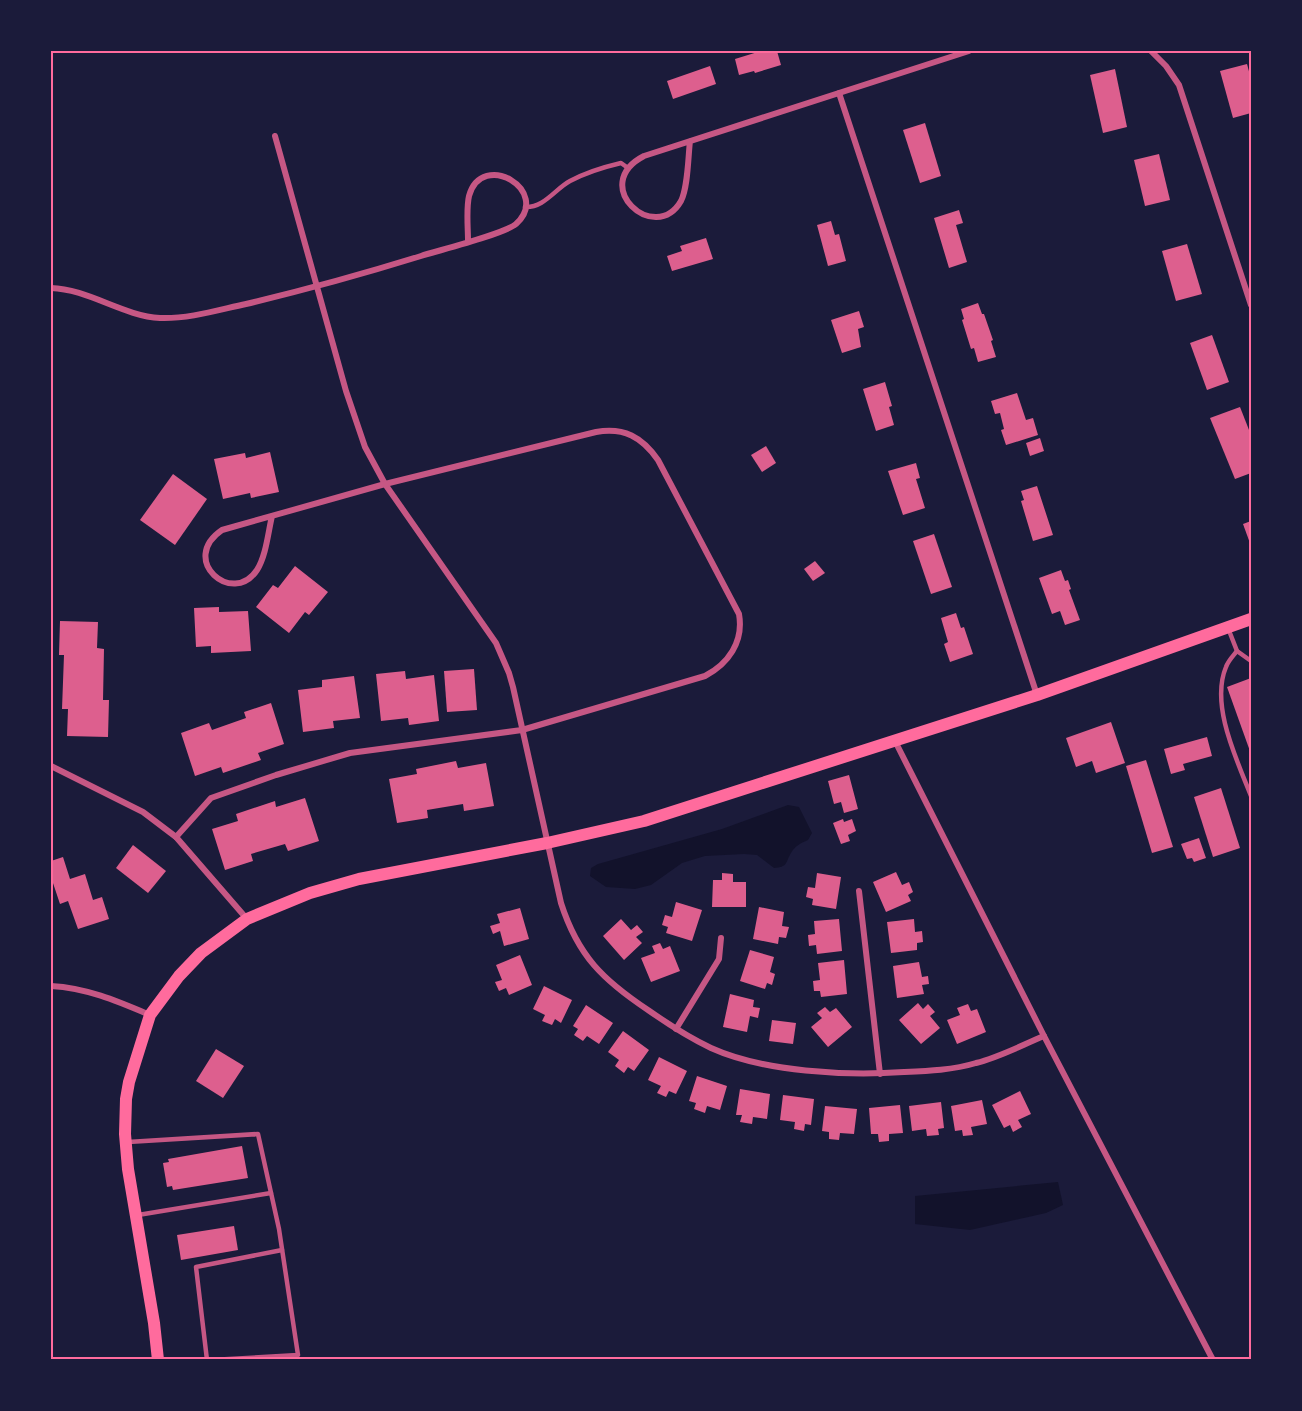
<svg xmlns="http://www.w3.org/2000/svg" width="1302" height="1411" font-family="Poppins,sans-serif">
	<rect width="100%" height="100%" fill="#1b1b3a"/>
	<!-- water -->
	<g fill="#12122b">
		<path d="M788,805L799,807L812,833L808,840C801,843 795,846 791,853C785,863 788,867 774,868L757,855L744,854L705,856L682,863L651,885L635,889L606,887L590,876L591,868L598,864L722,829Z"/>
		<path d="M1058,1182L1063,1205L1046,1213L970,1230L915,1224V1196Z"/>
	</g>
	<!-- building -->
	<g fill="#dd5f8e">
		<path d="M761,51H777L781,65L755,73L754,71L739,75L735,59Z"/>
		<path d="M1247,64L1251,79V113L1233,118L1220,71Z"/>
		<path d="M710,66L716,84L673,99L667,81Z"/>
		<path d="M1115,69L1127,127L1103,133L1090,75Z"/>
		<path d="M925,123L941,176L920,183L903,130Z"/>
		<path d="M1159,154L1170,200L1145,206L1134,160Z"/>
		<path d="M959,210L963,223L956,225L967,262L949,268L934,218Z"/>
		<path d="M831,221L835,235L839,234L846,261L828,266L817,225Z"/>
		<path d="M706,238L713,259L672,271L667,256L682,251L680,246Z"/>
		<path d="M1187,244L1202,294L1176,301L1162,251Z"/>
		<path d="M978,303L982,314H984L993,340L991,341L996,357L978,362L974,348L971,349L962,320L964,319L961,309Z"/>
		<path d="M859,311L864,327L858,329L861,347L842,353L831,320Z"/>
		<path d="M1212,335L1229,382L1207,390L1190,343Z"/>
		<path d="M885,382L892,406L889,407L894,425L876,431L863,389Z"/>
		<path d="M1017,393L1026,420L1033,418L1038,435L1006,445L1001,430L1004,429L1000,413L995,414L991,401Z"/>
		<path d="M1240,407L1251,435V473L1235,479L1210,418Z"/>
		<path d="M1040,438L1044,451L1030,456L1026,443Z"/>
		<path d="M766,446L776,463L762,472L751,455Z"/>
		<path d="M270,452L279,492L251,498L250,493L223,499L214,459L245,453L246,458Z"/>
		<path d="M916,463L920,478L916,479L925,508L903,515L888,471Z"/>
		<path d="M173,474L207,499L175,545L140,520Z"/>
		<path d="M1037,486L1053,535L1033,541L1021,501L1024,500L1021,491Z"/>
		<path d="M1251,521V546L1243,524Z"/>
		<path d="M934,534L952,587L931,594L913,541Z"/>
		<path d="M815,561L825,573L813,581L804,569Z"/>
		<path d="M295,566L328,592L309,615L305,612L289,633L256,607L273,585L278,588Z"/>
		<path d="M1061,570L1065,581L1068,580L1071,589L1069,590L1080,620L1065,625L1060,611L1052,614L1039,578Z"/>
		<path d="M219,607V612L248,611L251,651L211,653V646L196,647L194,608Z"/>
		<path d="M956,613L961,628L964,627L973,654L950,662L944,644L948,642L941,618Z"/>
		<path d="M60,621L98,622L97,648L104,649L103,700H109L108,737L67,736L68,709H62L64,655H59Z"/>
		<path d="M474,669L477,710L447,712L444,671Z"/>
		<path d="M405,671L406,679L434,675L439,721L409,725L408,718L381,721L376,674Z"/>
		<path d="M354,676L360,718L333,721L334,728L303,732L298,690L322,687V680Z"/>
		<path d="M1251,678V754L1227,687Z"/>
		<path d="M271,703L284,744L258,753L261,760L223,773L221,767L195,776L181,733L209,723L212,730L246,718L244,712Z"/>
		<path d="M1111,722L1125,763L1096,773L1092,761L1076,767L1066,738Z"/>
		<path d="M1207,737L1212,756L1183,764L1185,770L1171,774L1164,749Z"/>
		<path d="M1146,760L1173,847L1152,853L1126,766Z"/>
		<path d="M456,761L458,768L486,763L494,806L464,811L463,804L427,810L428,818L397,823L389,779L417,774L416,769Z"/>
		<path d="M849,775L858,809L844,813L841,802L834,804L828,781Z"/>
		<path d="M1221,788L1240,848L1213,857L1194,797Z"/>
		<path d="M305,798L319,841L288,851L285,844L251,854L253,861L225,870L212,829L238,821L236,814L275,801L276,807Z"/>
		<path d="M843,819L844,822L852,819L856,831L848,835L850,841L841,844L833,823Z"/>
		<path d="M1199,838L1206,858L1194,862L1192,858L1187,859L1181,844Z"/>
		<path d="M133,845L166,871L148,893L116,868Z"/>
		<path d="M63,857L70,879L85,874L93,900L102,897L109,919L78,929L68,901L60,904L51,877V861Z"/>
		<path d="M896,872L902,885L909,882L913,892L908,895L911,901L886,912L873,882Z"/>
		<path d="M722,873L733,874V882H746V907H712L713,880H722Z"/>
		<path d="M817,873L841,877L836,909L812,905L813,899L806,897L808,887L815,888Z"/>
		<path d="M676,902L702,910L692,941L666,933L668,927L662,925L665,915L672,917Z"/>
		<path d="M759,907L784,912L782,926L789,927L786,938L779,937L778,944L753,939Z"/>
		<path d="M520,908L529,939L504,946L500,931L493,934L490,926L500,923L497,914Z"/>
		<path d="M621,919L631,930L637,925L643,932L636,937L642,943L624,960L603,936Z"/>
		<path d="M839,919L842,951L817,954L816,945L809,946L808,935L815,934L814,921Z"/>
		<path d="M914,919L915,932L922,931L923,942L917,943V950L891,953L887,922Z"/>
		<path d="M660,943L663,949L670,946L680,971L651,982L641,958L655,953L652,946Z"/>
		<path d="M750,950L774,957L770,972L775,974L772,985L767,983L765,989L740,981Z"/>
		<path d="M520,955L532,985L509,995L506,988L499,991L495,982L502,980L496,965Z"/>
		<path d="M844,960L847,994L821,997L820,991H814L813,981L820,980L818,963Z"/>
		<path d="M919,962L922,977L928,976L929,984L922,985L924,994L897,998L893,966Z"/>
		<path d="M544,986L572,1000L561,1023L555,1019L552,1025L542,1021L545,1015L533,1009Z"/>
		<path d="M730,994L754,1000L753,1007L760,1008L758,1018L750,1016L747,1032L723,1027Z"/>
		<path d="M918,1003L923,1009L928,1004L935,1012L930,1016L940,1028L921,1044L899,1020Z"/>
		<path d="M968,1004L971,1011L977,1009L986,1032L957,1044L947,1020L960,1015L957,1008Z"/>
		<path d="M586,1005L613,1023L599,1044L587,1036L583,1041L574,1035L578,1029L573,1026Z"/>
		<path d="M825,1007L830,1012L836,1008L852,1027L828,1047L811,1027L822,1018L817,1013Z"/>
		<path d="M772,1020L796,1023L793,1044L769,1041Z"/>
		<path d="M623,1031L649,1050L634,1071L628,1067L624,1073L615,1066L619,1060L608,1052Z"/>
		<path d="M216,1049L244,1066L223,1098L196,1081Z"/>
		<path d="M659,1057L687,1071L676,1094L669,1091L666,1097L657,1093L661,1086L648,1080Z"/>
		<path d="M697,1076L727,1086L720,1110L707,1106L705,1113L694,1109L696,1103L689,1101Z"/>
		<path d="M740,1089L770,1094L767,1119L753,1117L752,1124L740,1122L742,1115H736Z"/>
		<path d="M1020,1091L1031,1114L1018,1120L1022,1127L1013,1132L1010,1125L1004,1128L992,1105Z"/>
		<path d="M783,1095L814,1099L811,1125L805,1124L804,1131L794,1129L795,1122L780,1120Z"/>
		<path d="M982,1100L987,1124L971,1127L973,1135L963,1136L962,1130L955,1131L951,1106Z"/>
		<path d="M941,1102L944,1128L938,1129L939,1135L927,1136L926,1129L912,1131L909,1106Z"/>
		<path d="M900,1105L903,1133L889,1134V1141L879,1142L878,1134H871L869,1108Z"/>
		<path d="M825,1106L857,1109L854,1134L840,1133L839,1140L829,1139V1132L822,1131Z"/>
		<path d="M242,1146L248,1178L173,1190L172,1186L167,1187L163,1163L169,1162L168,1159Z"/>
		<path d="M234,1226L238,1250L181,1260L177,1235Z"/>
	</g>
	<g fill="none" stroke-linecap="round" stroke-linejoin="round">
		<!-- service -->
		<g stroke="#c65784" stroke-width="4.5">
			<path d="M525,207C544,208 555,189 570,181C585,173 604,167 621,163L628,168"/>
			<path d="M1228,628L1237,651L1251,661"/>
			<path d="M1237,651C1233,656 1228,661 1226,667C1210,705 1237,760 1251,796"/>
			<path d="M128,1142L258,1134L279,1229L298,1355L211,1360"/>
			<path d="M138,1215L271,1193"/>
			<path d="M207,1360L196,1267L282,1250"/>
		</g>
		<!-- minor -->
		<g stroke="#c65784" stroke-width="6">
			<path d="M1151,51L1166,66L1179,85L1251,305"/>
			<path d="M839,93L1037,695"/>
			<path d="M275,136L346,391L365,447L385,484L496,643L509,673L513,687L561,903C578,956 603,980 648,1010C668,1024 688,1037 711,1048C764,1072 846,1076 904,1072C928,1071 953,1070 976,1063C1000,1057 1022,1045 1044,1036"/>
			<path d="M690,141C688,158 688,187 681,201C655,246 588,185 644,156L969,51"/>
			<path d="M51,288C88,289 123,316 160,318C189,319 218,310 246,304C305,290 363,274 421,256C440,250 504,234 516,224C552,191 482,149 469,196C466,209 468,227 468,241"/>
			<path d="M894,739L1044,1036L1213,1360"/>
			<path d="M51,766L143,812L176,837L247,919"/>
			<path d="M176,837L211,798L276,775L350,753L522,730L705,676C728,664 744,642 739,614L658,460C642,437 624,427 596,432L385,484L222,530C178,560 233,607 257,570C266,556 268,533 272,516"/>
			<path d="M859,891L880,1074"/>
			<path d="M51,986C87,988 117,1001 150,1015"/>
			<path d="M676,1029L719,959L721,938"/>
		</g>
		<!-- secondary -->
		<path stroke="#ff6b9d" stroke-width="12" d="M158,1360L154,1323L128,1169L125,1134L126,1099L129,1082L150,1015L179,976L201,953L247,919L310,893L359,879L547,843L644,821L1037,695L1251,619"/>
	</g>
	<!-- border -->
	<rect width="1302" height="1411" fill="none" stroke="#1b1b3a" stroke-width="105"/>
	<rect x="52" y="52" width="1198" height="1306" fill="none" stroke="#ff6b9d" stroke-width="2"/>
</svg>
